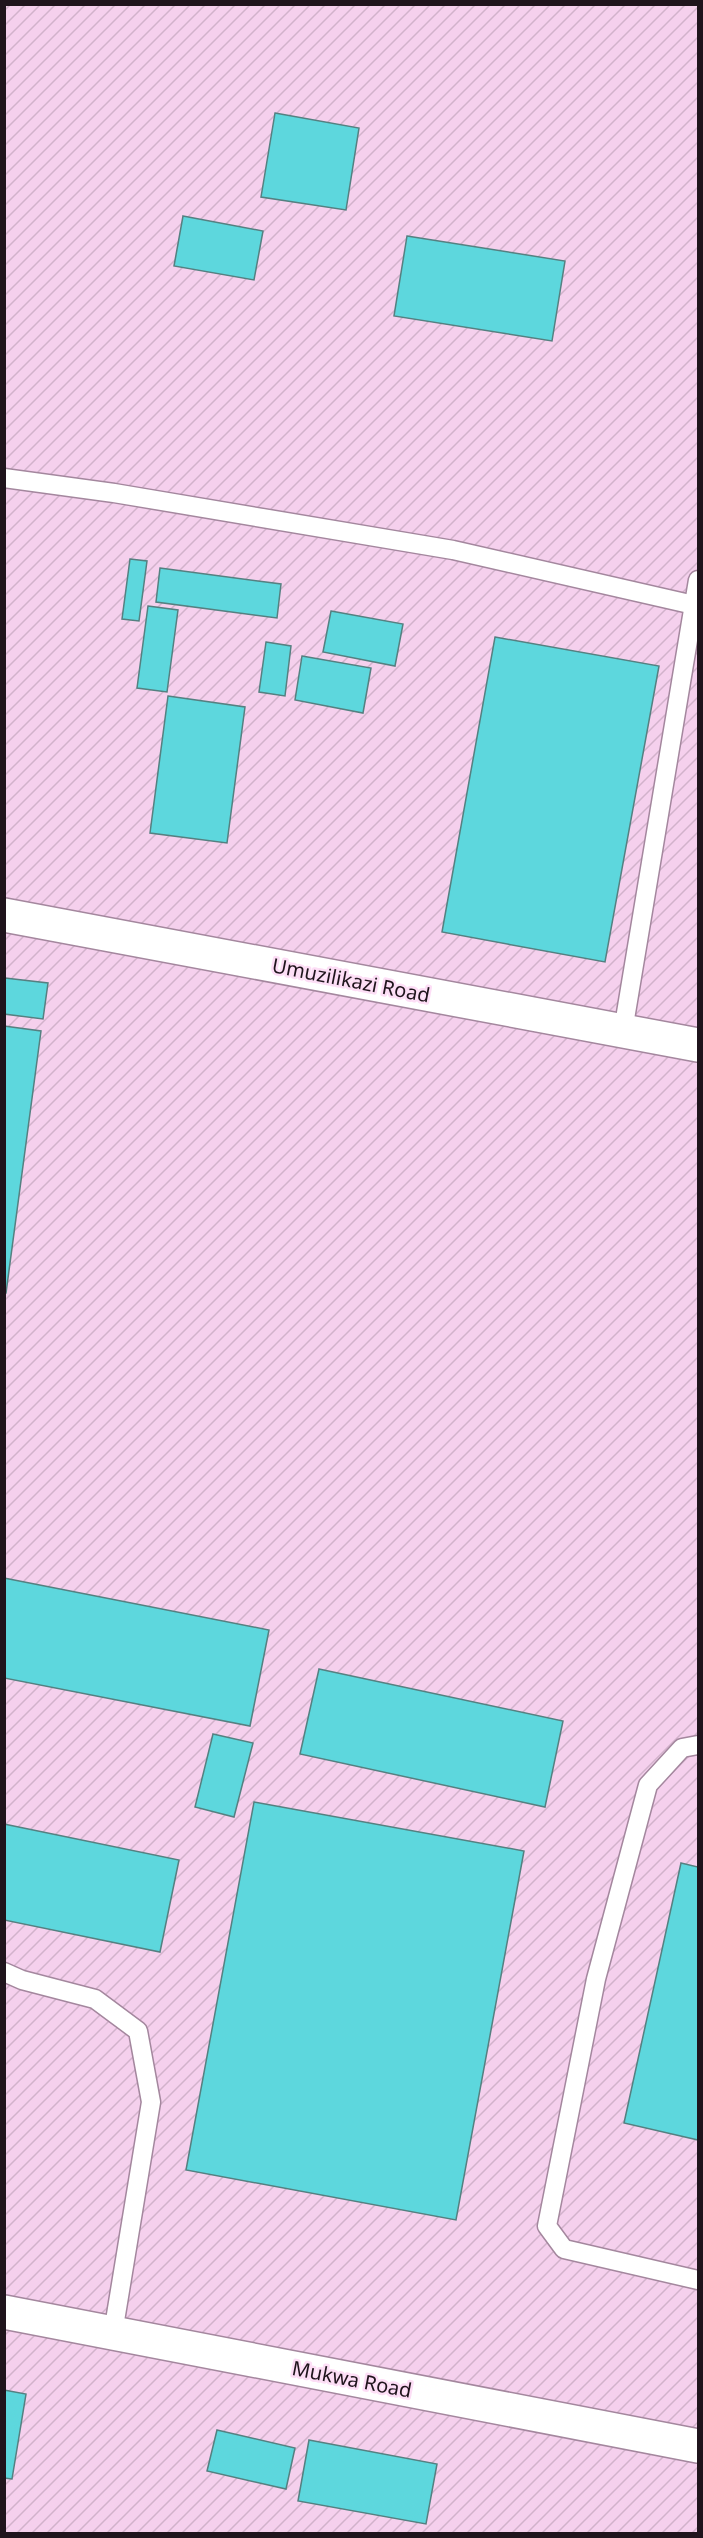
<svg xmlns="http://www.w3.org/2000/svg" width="703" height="2538" font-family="'Noto Sans',sans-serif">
	<defs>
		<pattern id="industrial-furrows" width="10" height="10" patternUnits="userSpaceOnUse" patternTransform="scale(1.5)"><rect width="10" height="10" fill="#f5d0ed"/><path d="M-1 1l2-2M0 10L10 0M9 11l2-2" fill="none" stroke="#d2b2cb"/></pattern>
	</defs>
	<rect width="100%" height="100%" fill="#fddef6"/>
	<!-- industrial -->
	<rect fill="url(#industrial-furrows)" x="5" y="5" width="693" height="2528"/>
	<!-- building -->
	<g fill="#5dd7dd" stroke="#558081" stroke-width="1.5">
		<path d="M275,113L359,128L346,210L261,197Z"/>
		<path d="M183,216L263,231L254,280L174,266Z"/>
		<path d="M407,236L565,261L552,341L394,316Z"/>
		<path d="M130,559L147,561L139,621L122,619Z"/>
		<path d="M160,568L281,584L277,618L156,602Z"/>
		<path d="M148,606L178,610L167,692L137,688Z"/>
		<path d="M331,611L403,624L395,666L323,652Z"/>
		<path d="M495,637L659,666L605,962L442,932Z"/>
		<path d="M266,642L291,646L285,696L259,692Z"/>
		<path d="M302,656L371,668L363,713L295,700Z"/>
		<path d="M168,696L245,707L227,843L150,833Z"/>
		<path d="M5,978L48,983L43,1019L4,1014Z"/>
		<path d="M4,1026L41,1031L6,1293H4Z"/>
		<path d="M4,1578L269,1630L250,1726L4,1678Z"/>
		<path d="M319,1669L563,1721L545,1807L300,1754Z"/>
		<path d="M213,1734L253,1743L234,1817L195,1807Z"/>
		<path d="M254,1802L524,1851L456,2220L186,2170Z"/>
		<path d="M4,1824L179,1860L160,1952L4,1920Z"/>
		<path d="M681,1863L698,1867V2140L624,2123Z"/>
		<path d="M4,2390L26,2394L12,2479L4,2478Z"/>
		<path d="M217,2430L295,2448L286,2489L207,2471Z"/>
		<path d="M309,2440L437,2464L426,2524L298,2501Z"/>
	</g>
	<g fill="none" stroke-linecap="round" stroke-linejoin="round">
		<defs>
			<g id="lane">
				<path d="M4,478L114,493L453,550L694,605"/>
				<path d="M623,1031L698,580"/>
				<path d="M698,1745L682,1748L648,1785L596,1979L547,2226L564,2249L698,2280"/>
				<path d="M4,1972L22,1980L95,1999L138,2031L151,2102L113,2333"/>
			</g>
			<g id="street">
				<path d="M4,915L698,1045"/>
				<path d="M4,2312L698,2446"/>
			</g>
		</defs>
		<!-- lane casing -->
		<use href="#lane" stroke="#a4879e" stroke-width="21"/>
		<!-- street casing -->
		<use href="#street" stroke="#a4879e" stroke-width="36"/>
		<!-- lane -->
		<use href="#lane" stroke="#fff" stroke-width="18"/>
		<!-- street -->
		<use href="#street" stroke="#fff" stroke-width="33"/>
	</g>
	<g text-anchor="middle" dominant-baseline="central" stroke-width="5" stroke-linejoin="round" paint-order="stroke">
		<!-- street labels -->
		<g font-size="20" fill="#1f141c" stroke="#fddef6">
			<text transform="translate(351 980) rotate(11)">Umuzilikazi Road</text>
			<text transform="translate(352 2379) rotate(11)">Mukwa Road</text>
		</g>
	</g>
	<!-- border -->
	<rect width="703" height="2538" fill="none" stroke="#1f141c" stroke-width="12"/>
</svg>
